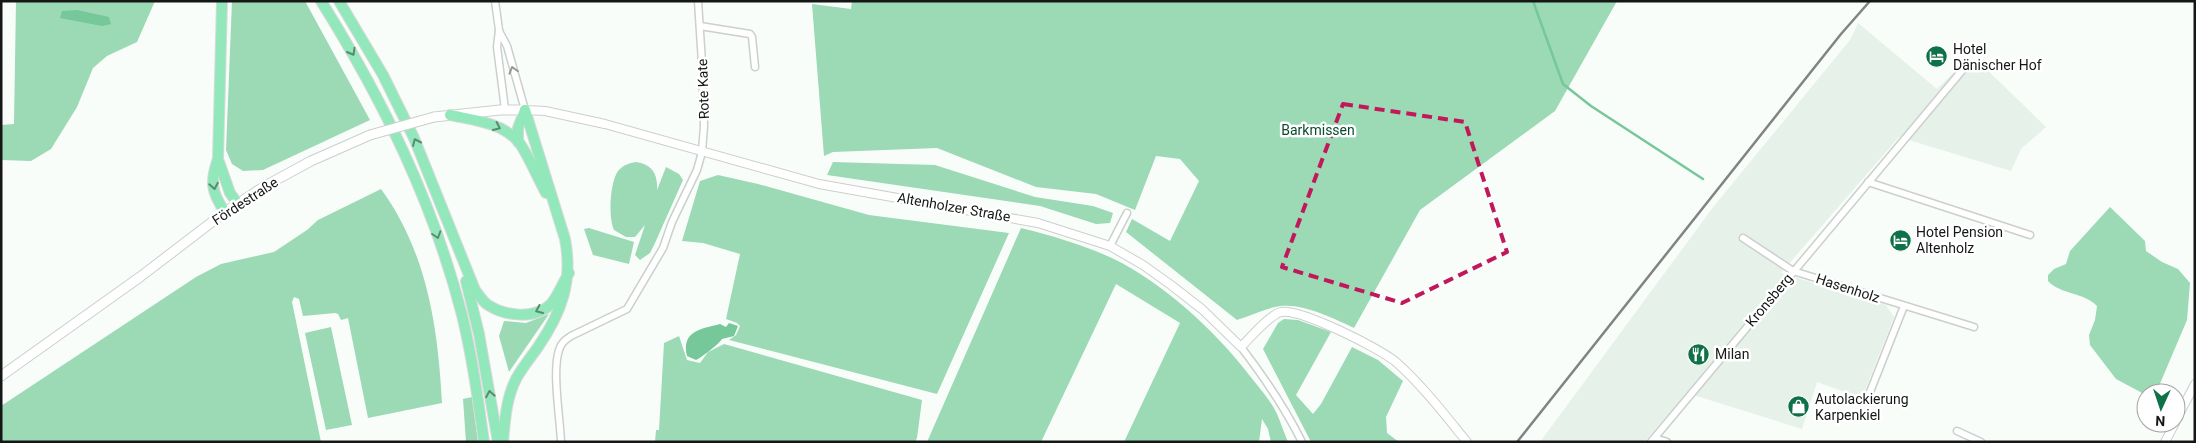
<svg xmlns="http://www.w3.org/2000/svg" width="2196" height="443" font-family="Roboto,sans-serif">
	<rect width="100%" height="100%" fill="#f8fdfa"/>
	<!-- built -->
	<path fill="#e5f1e9" d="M1858,23L1937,89L1967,59L1978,61L2046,127L2021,149L2011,171L1899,137L1781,273L1886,305L1894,317L1862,398L1817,382L1802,429L1687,393L1644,442H1540L1714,206L1850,40Z"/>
	<!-- green -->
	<g fill="#9cd9b5">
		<path d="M16,1H155L137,42L107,56L93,68L77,107L51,149L31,161L1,160V125L14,124Z"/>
		<path d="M232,1H305L370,120L263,170L243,171L232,164L226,150Z"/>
		<path d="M852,1H1617L1555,111L1420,210L1354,328C1333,318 1299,301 1275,307C1262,310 1250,316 1237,320L1126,232L1132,219L1170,241L1199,181L1180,159L1156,156L1135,210L1096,194L1036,187L937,148L833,152L824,156L812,4L851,9Z"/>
		<path d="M636,162C652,164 658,174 657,190L666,167L679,174L683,180L655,243L650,253L640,260L635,255L645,225L635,237H626L614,230C608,218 610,182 618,171C623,165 629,163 636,162Z"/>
		<path d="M833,162L935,165L1035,197L1093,206L1113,213L1110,223L1096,224L1040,206L827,175Z"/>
		<path d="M718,175L758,184L869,215L1009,233L937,394L729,340L736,335L740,326L737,323L726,319L740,254L703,243L682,241L700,181Z"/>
		<path d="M381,189C427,252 438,327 442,403L368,418L348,318L341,320L338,314L335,313L303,316L299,299L294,297L292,302L321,442H1V406L196,277L221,264L274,252L307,230L318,220Z"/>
		<path d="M2110,207L2145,241L2146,251L2162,262L2178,269L2190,283L2187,320L2156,393H2146V395L2116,379L2090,345L2089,335L2095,320L2097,306C2084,292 2061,295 2048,281V275L2054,269L2066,264L2070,251Z"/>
		<path d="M589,228L634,242L629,264L593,255L584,229Z"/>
		<path d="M1021,228C1053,236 1084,245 1114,259C1163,283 1213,329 1246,371C1256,384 1270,399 1277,414C1281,423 1284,433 1288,442H1271L1268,429L1262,419L1259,442H1124L1180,323L1116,284L1041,442H927Z"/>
		<path d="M549,314L509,372L499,336L504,321L526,323Z"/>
		<path d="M1284,319L1298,320L1331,332L1296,395L1313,414L1321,404L1352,347L1378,360L1403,381L1386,417L1387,433L1399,442H1311L1263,349L1278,323Z"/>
		<path d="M331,327L352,425L326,430L305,333Z"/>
		<path d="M679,336L687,360L700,363L708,352L724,344L922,400L917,438L915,442H655L656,430H659L664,343Z"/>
		<path d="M472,397L478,442H466L463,399Z"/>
	</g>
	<!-- water -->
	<g fill="#76c79a">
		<path d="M77,10L109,17L111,24L102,26L60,18L62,11Z"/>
		<path d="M729,323L738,326L734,336L722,339C720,343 701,358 696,360L687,356C681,331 701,329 720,324L726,327Z"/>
	</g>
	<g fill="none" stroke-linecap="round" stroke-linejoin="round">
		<!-- stream -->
		<path stroke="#76c79a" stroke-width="2.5" d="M1533,1L1563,84L1591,106L1703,179"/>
		<defs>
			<g id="minor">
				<path d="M495,1L499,30L497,47L505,109"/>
				<path d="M700,26L750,34L752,37L755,67"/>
				<path d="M499,31L507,46L525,110"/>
				<path d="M1868,182L2030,235"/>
				<path d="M1743,238L1793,271L1974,327"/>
				<path d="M1110,246L1127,213"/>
				<path d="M1241,347C1264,377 1285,408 1302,442"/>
				<path d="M1870,392L1904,306"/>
				<path d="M1957,431L1981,442"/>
				<path d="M1655,438L1667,442"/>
				<path d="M561,442C560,417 552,372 559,350C561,343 565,340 571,336L627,309L663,248L672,222L697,170L702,152L704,126L702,63L698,1"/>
				<path d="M1651,442L1965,67"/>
			</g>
			<g id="tertiary">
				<path d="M525,110L545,111L605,124L819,184L1038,223L1110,246L1143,265L1171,285L1203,310L1241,347C1250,338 1269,315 1281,312C1300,308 1381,349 1396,362C1422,385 1445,415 1467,442"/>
				<path d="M2176,420L2195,384"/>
				<path d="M2165,442L2175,423"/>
			</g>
			<g id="secondary">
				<path d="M434,117L500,110H525"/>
				<path d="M1,376L140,277L225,212L265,186L311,161L370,135"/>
			</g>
			<g id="trunk">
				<path d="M222,1L218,159C210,181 211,192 225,212"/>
				<path d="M321,1C383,100 433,202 462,315C472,356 478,399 484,442"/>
				<path d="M339,1L383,75L414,138L475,290C479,295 483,302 488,305C505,316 535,320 551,304C558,296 563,282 569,273"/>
				<path d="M450,115C473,120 500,122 518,141C527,152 538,179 546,193"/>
				<path d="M518,142V128L525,110"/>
				<path d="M218,159L230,193L238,204"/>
				<path d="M466,281L479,334L498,442"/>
				<path d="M503,442C505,420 506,399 516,379C522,368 531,357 538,347C562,312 573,281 565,239L525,110"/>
			</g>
		</defs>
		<!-- minor casing -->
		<use href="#minor" stroke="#cbd0cc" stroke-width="9"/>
		<!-- tertiary casing -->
		<use href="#tertiary" stroke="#cbd0cc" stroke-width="10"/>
		<!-- secondary casing -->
		<use href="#secondary" stroke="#cbd0cc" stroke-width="11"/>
		<!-- trunk casing -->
		<use href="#trunk" stroke="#dadada" stroke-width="12"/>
		<!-- minor -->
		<use href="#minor" stroke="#fff" stroke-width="6"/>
		<!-- tertiary -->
		<use href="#tertiary" stroke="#fff" stroke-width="8"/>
		<!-- secondary -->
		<use href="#secondary" stroke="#fff" stroke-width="9"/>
		<!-- trunk -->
		<use href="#trunk" stroke="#92e8ba" stroke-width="10"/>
		<!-- rail -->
		<path stroke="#808482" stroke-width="2.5" d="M1517,442L1841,34L1870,1"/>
		<defs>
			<path id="secondary-bridge" d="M370,135L434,117"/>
		</defs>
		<!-- secondary-bridge casing -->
		<use href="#secondary-bridge" stroke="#cbd0cc" stroke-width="11" stroke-linecap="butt"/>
		<!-- secondary-bridge -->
		<use href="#secondary-bridge" stroke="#fff" stroke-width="9"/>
	</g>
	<!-- one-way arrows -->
	<defs><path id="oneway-chevron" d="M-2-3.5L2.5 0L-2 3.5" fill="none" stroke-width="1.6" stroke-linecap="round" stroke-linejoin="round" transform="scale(1.25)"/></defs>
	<g stroke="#5a8a70">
		<use href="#oneway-chevron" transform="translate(352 52) rotate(60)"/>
		<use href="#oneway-chevron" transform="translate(497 127) rotate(25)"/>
		<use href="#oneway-chevron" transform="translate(416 142) rotate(-114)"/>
		<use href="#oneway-chevron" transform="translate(214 186) rotate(80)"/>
		<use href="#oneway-chevron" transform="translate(437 235) rotate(72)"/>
		<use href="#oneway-chevron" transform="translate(539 310) rotate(156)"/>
		<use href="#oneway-chevron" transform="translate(490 394) rotate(-100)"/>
	</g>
	<use stroke="#969796" href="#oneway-chevron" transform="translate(513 70) rotate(-106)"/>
	<!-- marked area -->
	<path fill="none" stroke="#c2185b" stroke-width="4" stroke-dasharray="10 6" stroke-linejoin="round" d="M1343,104L1465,122L1507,252L1402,303L1282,267Z"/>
	<!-- icons -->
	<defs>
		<symbol id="hotel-disc" viewBox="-11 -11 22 22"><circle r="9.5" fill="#0f7147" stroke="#fff"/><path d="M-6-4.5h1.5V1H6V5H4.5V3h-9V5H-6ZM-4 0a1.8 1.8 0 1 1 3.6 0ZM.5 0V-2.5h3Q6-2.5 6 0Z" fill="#fff"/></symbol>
		<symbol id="restaurant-disc" viewBox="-11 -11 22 22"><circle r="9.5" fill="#0f7147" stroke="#fff"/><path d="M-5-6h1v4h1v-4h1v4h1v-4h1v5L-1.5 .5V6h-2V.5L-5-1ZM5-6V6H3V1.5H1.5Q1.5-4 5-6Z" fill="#fff"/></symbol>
		<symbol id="shop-disc" viewBox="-11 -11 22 22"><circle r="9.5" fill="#0f7147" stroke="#fff"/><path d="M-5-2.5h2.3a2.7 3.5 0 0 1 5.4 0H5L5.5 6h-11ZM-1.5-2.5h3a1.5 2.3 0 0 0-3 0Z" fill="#fff"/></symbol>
	</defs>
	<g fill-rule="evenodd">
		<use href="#hotel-disc" x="1924" y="44" width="25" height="25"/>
		<use href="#hotel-disc" x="1888" y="228" width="25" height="25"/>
		<use href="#restaurant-disc" x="1686" y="342" width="25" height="25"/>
		<use href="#shop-disc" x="1786" y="394" width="25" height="25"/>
	</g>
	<g text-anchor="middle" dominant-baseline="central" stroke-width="5" stroke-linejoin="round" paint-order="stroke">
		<!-- poi labels -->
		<g font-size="14" fill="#151716" stroke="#fff" text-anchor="start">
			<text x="1953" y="49">Hotel<tspan x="1953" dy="16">Dänischer Hof</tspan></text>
			<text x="1916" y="232">Hotel Pension<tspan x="1916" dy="16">Altenholz</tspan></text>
			<text x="1715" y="354">Milan</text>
			<text x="1815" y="399">Autolackierung<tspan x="1815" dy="16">Karpenkiel</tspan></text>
		</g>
		<!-- street labels -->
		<g font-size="14" fill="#151716" stroke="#fff">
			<text transform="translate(703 89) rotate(-92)">Rote Kate</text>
			<text transform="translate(245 201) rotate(-33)">Fördestraße</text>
			<text transform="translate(954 207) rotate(10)">Altenholzer Straße</text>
			<text transform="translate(1848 288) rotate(18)">Hasenholz</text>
			<text transform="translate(1769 300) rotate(-50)">Kronsberg</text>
		</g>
		<!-- park labels -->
		<g font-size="14" fill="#0a4b2e" stroke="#fff">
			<text x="1318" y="130">Barkmissen</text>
		</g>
	</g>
	<!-- border -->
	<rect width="2196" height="443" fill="none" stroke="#151716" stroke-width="5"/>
	<!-- north arrow -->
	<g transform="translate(2161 408) rotate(183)"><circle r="24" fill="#ffffff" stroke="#a1a2a2"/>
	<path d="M0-4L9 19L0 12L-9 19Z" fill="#0f7147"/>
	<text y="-8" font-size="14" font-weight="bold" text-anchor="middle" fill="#151716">N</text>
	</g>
</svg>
